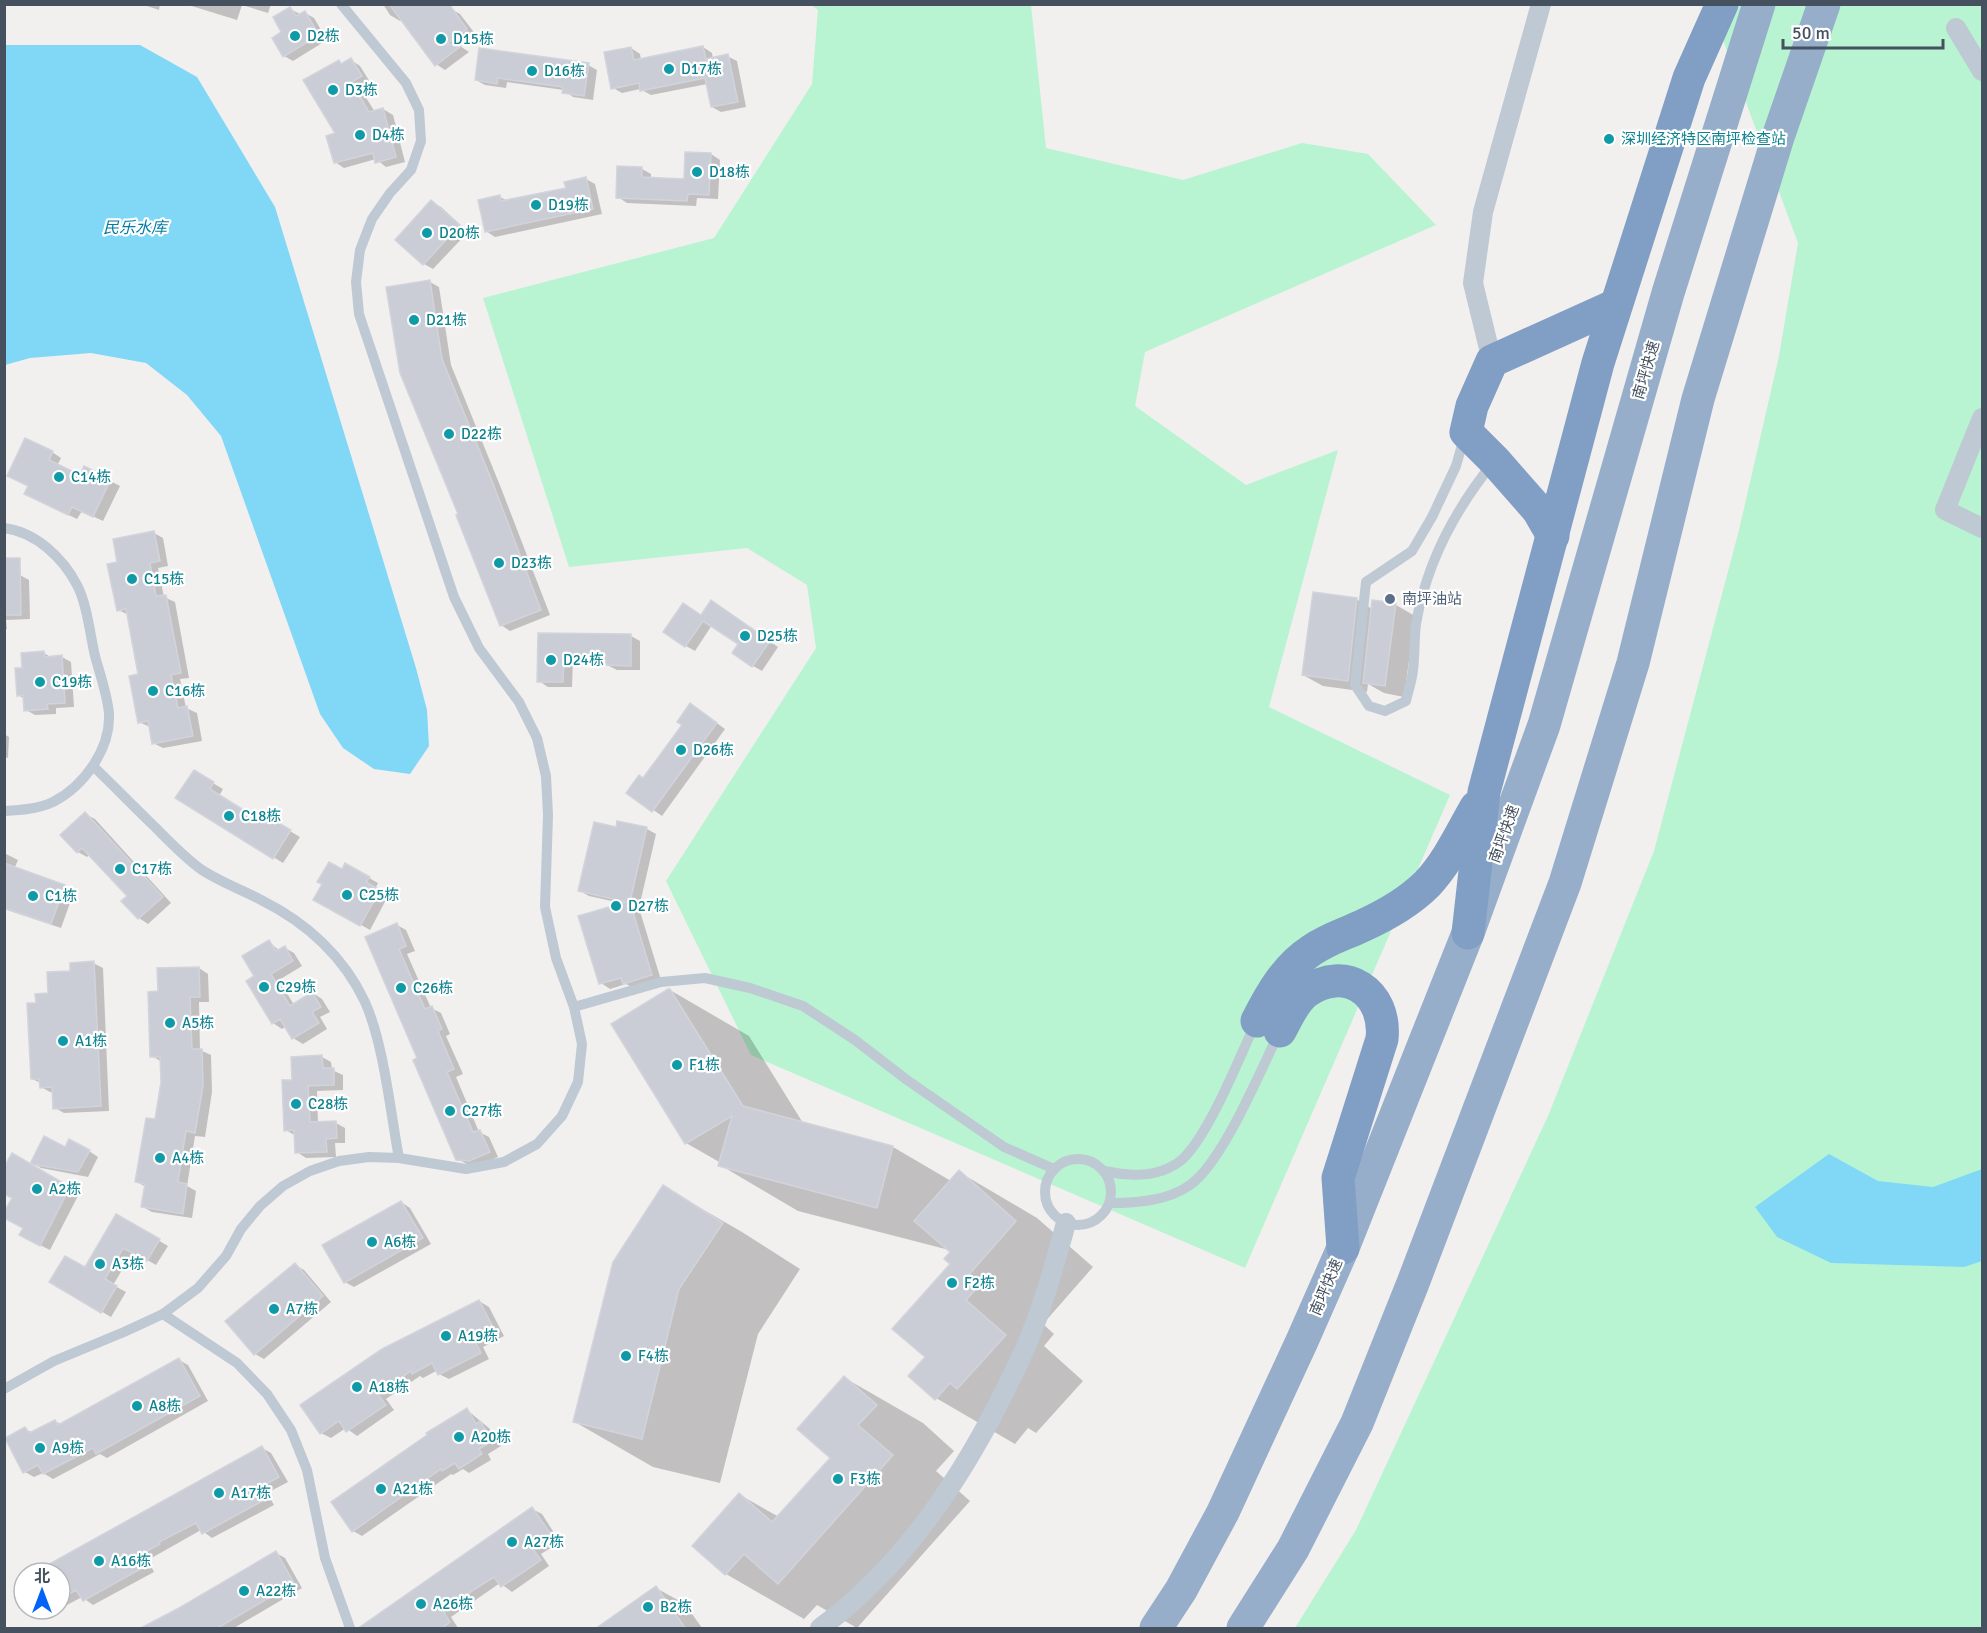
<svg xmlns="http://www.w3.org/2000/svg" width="1987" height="1633" font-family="Signika,'Noto Sans SC',sans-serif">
	<rect width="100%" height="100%" fill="#f2efef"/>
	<!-- green -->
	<g fill="#b8f4d2">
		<path d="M811,5H1031L1046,148L1183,180L1302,143L1368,154L1436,225L1145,352L1135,406L1246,485L1338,450L1269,707L1450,795L1245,1268L751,1055L666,881L816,648L807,585L747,548L569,567L483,298L714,238L812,84L818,10Z"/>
		<path d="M1710,5H1982V1628H1295L1356,1530L1548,1116L1654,851L1739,530L1779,356L1798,243Z"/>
	</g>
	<!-- water -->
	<g fill="#80d8f6">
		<path d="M5,45H140L197,77L275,207L416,668L427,710L429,746L410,774L374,769L343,748L320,714L221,436L187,395L146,363L91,353L30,358L5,365Z"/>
		<path d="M1829,1154L1878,1181L1933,1187L1982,1169V1261L1964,1267L1831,1263L1777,1237L1755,1207Z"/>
	</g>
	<!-- shadow -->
	<g fill="#0003">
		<path d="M141,4H160L159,10Z"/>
		<path d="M185,4H271L268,13L242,5L237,20Z"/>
		<path d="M383,4H443L451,9L460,14L476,35L460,46L469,52L445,70L436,64L402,19L400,21L390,15Z"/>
		<path d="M290,9L300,14L305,13L314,18L327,40L293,61L284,56Z"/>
		<path d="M703,47L712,53L713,59L727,56L737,61L746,107L721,112L712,107L707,84L651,95L640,89L622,93L613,88L631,48L640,54L641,60Z"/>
		<path d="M351,60L360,66L370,82L360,88L375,112L383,109L393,115L405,162L386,167L376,159L344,168L335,162L339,62L344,65Z"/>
		<path d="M588,65L597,70L593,100L573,97L564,90L507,82L506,88L485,85L476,80Z"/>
		<path d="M711,154L720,160L718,199L697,198L696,206L627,203L618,197L642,169L651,174V179L685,181Z"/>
		<path d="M586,179L595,184L602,214L495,237L486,231L500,197L508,201L567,189Z"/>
		<path d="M432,202L441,207L468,232L433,269L424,264L397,240Z"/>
		<path d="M430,282L439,287L451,365L501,488L550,615L510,631L501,625L458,516Z"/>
		<path d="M52,452L61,458L57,466L80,477L85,468L120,486L103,521L82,511L77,519L35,499L30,486Z"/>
		<path d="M154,533L163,538L168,566L158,568L164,597L175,602L189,678L180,679L186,708L197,713L202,741L163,748L153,743L150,727L139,722L140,675L129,615L118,610L119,563Z"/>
		<path d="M4,575H20L29,580L30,619L6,620L7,629L4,630Z"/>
		<path d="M1356,599L1372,609L1373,602L1396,605L1415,616L1404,697L1384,693L1368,684L1367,692L1323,686L1303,675Z"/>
		<path d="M721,608L778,647L762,671L753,666L740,644L712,625L695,651L686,646L702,616Z"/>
		<path d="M539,634L631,636L640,641V670H617L607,665V660L573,659L572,687H548L539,681Z"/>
		<path d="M44,653L52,658L62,657L71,662L74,707L56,708V714L35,715L26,710L25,699L18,695Z"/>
		<path d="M700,711L725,729L662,816L628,792L644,780Z"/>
		<path d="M4,734L9,737L8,758L4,757Z"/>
		<path d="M194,772L223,789L219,796L267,826L271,820L300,837L283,863L177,798Z"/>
		<path d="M85,814L95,819L171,903L148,924L139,918L124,902L129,897L90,854L87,857L78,852Z"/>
		<path d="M617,829H647L656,834L639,908L661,980L634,988L626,984L610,989L601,983L625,904L589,896L580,891Z"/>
		<path d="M4,853L18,860L15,867L74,892L61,928L4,909Z"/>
		<path d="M346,865L378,883L375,889L388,896L370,930L316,899Z"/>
		<path d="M397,925L406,930L415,951L407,954L431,1008L441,1013L450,1034L446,1036L463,1074L456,1077L479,1132L489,1137L498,1157L476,1166L467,1164L457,1159L419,1059L367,937Z"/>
		<path d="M269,942L280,951L285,948L294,953L302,966L279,980L294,1005L313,993L322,999L330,1012L320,1017L327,1029L303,1044L293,1038L286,1026L282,1029L273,1023L256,977Z"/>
		<path d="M93,963L103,968L109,1111L64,1113L55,1108L54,1092H50L41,1087V1083L32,1079L37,1004L50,995L72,972Z"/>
		<path d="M199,968L208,974L209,1002H199L200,1050L211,1055L212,1092L205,1137L195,1136L187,1186L196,1191L192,1218L152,1212L143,1207L146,1187L137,1182L156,1121L163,1082L162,1062L152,1056L159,993Z"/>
		<path d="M670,990L749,1036L803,1123L893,1147L951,1181L959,1172L1037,1218L1093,1267L1043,1324L1054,1334L1044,1346L1083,1381L1036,1433L1028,1428L1015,1444L936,1398L927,1357L952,1264L953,1251L798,1211L720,1165L721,1163L686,1143Z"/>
		<path d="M322,1057L331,1062L332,1070L343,1075V1090L317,1091L318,1124L336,1123L345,1128V1143H335L336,1157L306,1158L297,1152L296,1136L286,1130L294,1081Z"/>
		<path d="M65,1149L89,1151L98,1157L88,1177L41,1168L32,1163Z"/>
		<path d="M12,1155L79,1194L50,1250L30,1240L25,1228Z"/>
		<path d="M664,1187L742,1232L800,1269L758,1334L720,1483L653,1467L575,1422Z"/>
		<path d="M401,1202L410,1208L431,1244L354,1287L345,1282Z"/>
		<path d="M117,1216L168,1246L156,1265L133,1252L113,1285L126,1292L111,1317L51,1282L85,1269Z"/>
		<path d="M295,1265L304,1270L331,1302L264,1359L255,1354Z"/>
		<path d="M479,1301L489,1307L504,1336L483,1347L489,1359L449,1379L439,1374L438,1370L423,1378L420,1376L386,1399L394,1410L357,1436L346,1428L331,1438L321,1433Z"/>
		<path d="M179,1360L188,1365L208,1401L107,1458L100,1454L53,1479L43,1473L34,1477L25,1472V1429L33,1433L55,1421L62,1425Z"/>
		<path d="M845,1378L923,1423L954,1451L936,1471L970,1501L857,1628L817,1605L804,1619L726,1574L740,1495L779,1517L832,1457Z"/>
		<path d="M467,1410L489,1428L501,1446L488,1454L491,1460L469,1473L463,1469L453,1475L451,1474L362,1536L353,1531Z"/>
		<path d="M262,1448L271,1453L288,1482L267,1493L274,1505L212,1538L201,1530L148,1560L154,1572L93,1605L82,1597L67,1605L60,1601V1573H42Z"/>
		<path d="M532,1509L542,1514L560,1542L541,1554L549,1566L512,1592L500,1583L451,1617L458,1628H371Z"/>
		<path d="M276,1553L285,1558L302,1588L234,1628H142L180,1610Z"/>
		<path d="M656,1588L685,1604L702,1628H597Z"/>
	</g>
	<!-- building -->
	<g fill="#cacdd5" stroke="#d2d4db" stroke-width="1.5">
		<path d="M389,4H449L467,29L447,44L461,46L435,66Z"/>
		<path d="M290,7L296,16L305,11L319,35L283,57L272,38L281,32L273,17Z"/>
		<path d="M703,46L706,59L728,54L738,102L711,107L705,78L640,91L639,83L611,89L604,52L631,47L634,60Z"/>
		<path d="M479,48L589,63L584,96L562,93L563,87L498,78L497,84L475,80Z"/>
		<path d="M351,58L362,76L352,82L369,112L383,108L396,157L375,163L373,153L334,163L326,136L335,133L303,80L339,60L341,64Z"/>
		<path d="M685,152L711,153L709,195L688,194L687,201L616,198L617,166L642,167V177L684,179Z"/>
		<path d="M586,177L593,209L485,232L478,200L500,195L501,201L566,188L564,182Z"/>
		<path d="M431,200L460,225L423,265L395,240Z"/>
		<path d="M430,280L442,359L492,481L541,610L500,626L456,515L458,514L400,373L386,287Z"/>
		<path d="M25,438L53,451L49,460L80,475L84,466L111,479L93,517L72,507L68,515L24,494L28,486L7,476Z"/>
		<path d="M154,531L160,561L150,563L156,596L166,595L181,673L171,675L178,708L187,706L193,736L152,744L148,721L138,723L129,676L138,674L126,609L117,611L107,564L117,562L113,539Z"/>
		<path d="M4,558H20L21,615H4Z"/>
		<path d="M1313,592L1357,598L1348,681L1302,675Z"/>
		<path d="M711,600L770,641L752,667L732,653L738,644L703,621L685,647L663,632L683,603L701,615Z"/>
		<path d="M1372,600L1396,603L1385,686L1363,683Z"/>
		<path d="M538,633L631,634V666L606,665V655H564L563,682H537Z"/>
		<path d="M44,651L45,657L62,655L65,703L47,704L48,709L24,711L23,695L17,696L15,668H22L21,653Z"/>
		<path d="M690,703L717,723L652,812L626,793L639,775L643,778L682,725L677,722Z"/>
		<path d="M194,770L214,782L210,789L266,824L270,818L291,830L273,859L175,798Z"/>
		<path d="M85,812L163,897L138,919L121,901L127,896L82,848L77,853L60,835Z"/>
		<path d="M617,821L647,827L630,902L652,975L623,984L621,978L599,984L578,916L626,902L578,891L594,822L616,827Z"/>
		<path d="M329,862L342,869L345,863L370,877L366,882L380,890L360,926L313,900L322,884L317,882Z"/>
		<path d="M4,863L65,885L51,924L4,908Z"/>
		<path d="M397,923L406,946L399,949L425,1009L432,1006L442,1029L438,1031L454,1069L447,1072L473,1132L480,1130L490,1152L469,1161L456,1160L413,1060L417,1058L365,937Z"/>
		<path d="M269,940L276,951L285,946L293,961L271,974L290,1006L312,992L321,1007L312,1012L319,1023L292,1039L280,1019L272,1024L246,981L254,976L242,956Z"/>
		<path d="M94,961L101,1106L53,1109L52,1087L40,1088L39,1079H31L27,1003H36L35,994L48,993L47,972L70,971V963Z"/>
		<path d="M199,967L200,997H190L192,1049H202L203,1086L195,1133L186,1131L178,1182L187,1184L183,1214L141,1207L145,1184L135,1182L146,1118L155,1119L161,1082L160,1057H150L148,992L158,991L157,968Z"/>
		<path d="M668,989H670L743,1106L893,1146L877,1208L718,1166L732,1116L685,1144L611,1024Z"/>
		<path d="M322,1055L323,1068H334V1085L308,1086L310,1122L336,1121L337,1138L326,1139L327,1152L295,1153L294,1130L284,1131L282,1080H292L291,1057Z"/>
		<path d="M44,1136L65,1147L69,1139L90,1150L78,1172L30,1164Z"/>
		<path d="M12,1153L70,1187L40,1246L19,1235L23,1228L4,1218V1212L12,1198L4,1194V1167Z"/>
		<path d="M959,1170L1016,1221L966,1278L977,1288L966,1300L1006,1335L957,1389L950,1383L935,1400L908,1376L925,1357L892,1329L950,1264L944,1259L950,1252L914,1221Z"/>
		<path d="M663,1185L723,1223L679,1289L642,1439L573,1422L613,1262Z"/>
		<path d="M401,1201L423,1238L344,1283L322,1245Z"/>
		<path d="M116,1214L160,1239L147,1261L123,1248L105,1279L117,1286L101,1313L49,1282L65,1256L85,1267Z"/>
		<path d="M295,1263L323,1296L254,1355L225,1321Z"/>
		<path d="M479,1300L495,1331L475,1341L481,1353L438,1375L432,1363L412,1374L411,1371L378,1394L386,1405L346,1432L339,1421L320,1434L300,1405L382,1349Z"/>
		<path d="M179,1358L200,1396L96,1454L93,1448L43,1474L38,1465L23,1473L5,1438L25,1427L29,1433L55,1420L58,1425Z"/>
		<path d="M844,1376L877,1405L858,1425L893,1455L778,1584L744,1554L725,1575L692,1546L739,1493L772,1522L830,1458L797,1429Z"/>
		<path d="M467,1408L476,1424L480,1421L492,1441L479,1449L482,1454L459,1469L455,1463L442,1471L441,1469L352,1532L331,1502L427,1435L426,1433Z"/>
		<path d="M262,1446L279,1477L259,1488L266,1499L202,1534L196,1523L159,1542L160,1544L140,1555L146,1566L83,1601L76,1590L60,1599V1573H33Z"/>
		<path d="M532,1507L552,1536L533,1549L541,1560L501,1587L494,1577L475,1589L443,1611L450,1622L441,1629H357Z"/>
		<path d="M276,1551L294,1583L216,1629H139L179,1608Z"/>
		<path d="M656,1586L686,1629H595Z"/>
	</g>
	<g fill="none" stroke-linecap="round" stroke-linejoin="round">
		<!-- service -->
		<g stroke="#bec9d3" stroke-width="10">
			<path d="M1464,438L1456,466L1432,517L1412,551L1366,582L1355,685L1369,706L1385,711L1406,701C1408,691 1412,681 1413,670C1415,655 1414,639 1416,624C1426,565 1455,510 1492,464"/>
			<path d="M4,528C36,532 63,558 77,585C87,604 90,634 95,656C100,674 107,694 109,713C111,749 84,786 53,802C38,809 21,810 4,811"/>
			<path d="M93,766C114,786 134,807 155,827C170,842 185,858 202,870C222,883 243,890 263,901C307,923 344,957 365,1002C384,1045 390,1110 399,1158"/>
			<path d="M574,1007L661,982L705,978L750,988L803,1006L855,1040L907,1080L1004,1147L1054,1169"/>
			<circle cx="1078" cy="1192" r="33"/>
			<path d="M1104,1171C1129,1176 1154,1178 1176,1164C1204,1148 1240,1056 1255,1024"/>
			<path d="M1110,1203C1136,1203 1168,1201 1190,1185C1223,1162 1260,1071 1279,1033"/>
			<path d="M163,1314L237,1363L267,1394L291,1430L307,1470L325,1558L350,1628"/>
			<path d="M4,1389L54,1361L124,1332L163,1314L198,1288L226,1256L241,1229L260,1206L283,1186L310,1171L339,1161L369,1157L399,1158L466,1169L504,1162L537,1144L562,1116L578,1082L582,1044L574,1007L556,958L545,907L548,815L546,776L537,738L519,702L479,648L454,597L359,314L356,282L360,250L372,219L390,193L411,170L421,141L419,110L406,83L341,4"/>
		</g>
		<!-- minor -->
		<g stroke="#bec9d3" stroke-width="20">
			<path d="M1956,28L1982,71"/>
			<path d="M1492,361L1473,283L1483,212L1541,4"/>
			<path d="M1982,418L1945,510L1982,528"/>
			<path d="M820,1628C913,1560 976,1456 1023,1353C1042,1311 1054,1267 1066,1223"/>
		</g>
		<!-- trunk -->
		<g stroke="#96aeca" stroke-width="33">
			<path d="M1156,1628L1181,1590L1223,1512L1302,1341L1343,1248L1468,933L1544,725L1668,293L1759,4"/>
			<path d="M1243,1628L1293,1549L1357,1423L1413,1283L1565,883L1633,663L1698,399L1778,137L1824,4"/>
		</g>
		<!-- motorway -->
		<g stroke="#819ec4" stroke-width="33">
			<path d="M1553,536L1538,510L1495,461L1466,432L1472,406L1492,361L1616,305"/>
			<path d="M1468,933L1484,792L1598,363L1689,78L1722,4"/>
			<path d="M1257,1021C1271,993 1286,967 1312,950C1328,939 1345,934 1362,926C1384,916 1410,901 1427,884C1448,862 1461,833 1476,807"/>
			<path d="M1280,1031C1287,1018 1294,1001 1306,992C1345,964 1387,992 1382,1039L1338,1178L1343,1248"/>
		</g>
	</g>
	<!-- markers -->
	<g fill="#0f9aa8" stroke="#fff" stroke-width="2">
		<circle cx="295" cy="36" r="6"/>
		<circle cx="441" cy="39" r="6"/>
		<circle cx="669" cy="69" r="6"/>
		<circle cx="532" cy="71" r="6"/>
		<circle cx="333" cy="90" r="6"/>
		<circle cx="360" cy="135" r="6"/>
		<circle cx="1609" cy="139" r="6"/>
		<circle cx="697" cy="172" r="6"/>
		<circle cx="536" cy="205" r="6"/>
		<circle cx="427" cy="233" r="6"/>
		<circle cx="414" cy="320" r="6"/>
		<circle cx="449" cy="434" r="6"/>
		<circle cx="59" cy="477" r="6"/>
		<circle cx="499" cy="563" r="6"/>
		<circle cx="132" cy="579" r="6"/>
		<circle cx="745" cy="636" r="6"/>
		<circle cx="551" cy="660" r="6"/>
		<circle cx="40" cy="682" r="6"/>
		<circle cx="153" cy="691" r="6"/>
		<circle cx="681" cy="750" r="6"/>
		<circle cx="229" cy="816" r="6"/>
		<circle cx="120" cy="869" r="6"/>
		<circle cx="347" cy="895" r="6"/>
		<circle cx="33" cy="896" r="6"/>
		<circle cx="616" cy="906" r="6"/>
		<circle cx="264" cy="987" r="6"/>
		<circle cx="401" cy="988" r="6"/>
		<circle cx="170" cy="1023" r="6"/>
		<circle cx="63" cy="1041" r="6"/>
		<circle cx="677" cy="1065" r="6"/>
		<circle cx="296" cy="1104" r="6"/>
		<circle cx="450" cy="1111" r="6"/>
		<circle cx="160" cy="1158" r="6"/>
		<circle cx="37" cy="1189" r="6"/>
		<circle cx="372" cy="1242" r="6"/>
		<circle cx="100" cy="1264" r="6"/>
		<circle cx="952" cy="1283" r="6"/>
		<circle cx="274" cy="1309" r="6"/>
		<circle cx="446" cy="1336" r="6"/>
		<circle cx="626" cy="1356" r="6"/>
		<circle cx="357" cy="1387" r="6"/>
		<circle cx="137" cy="1406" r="6"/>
		<circle cx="459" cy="1437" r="6"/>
		<circle cx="40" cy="1448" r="6"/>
		<circle cx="838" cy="1479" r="6"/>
		<circle cx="381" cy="1489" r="6"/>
		<circle cx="219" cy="1493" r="6"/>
		<circle cx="512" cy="1542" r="6"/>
		<circle cx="99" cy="1561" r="6"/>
		<circle cx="244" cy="1591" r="6"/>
		<circle cx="421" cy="1604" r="6"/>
		<circle cx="648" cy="1607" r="6"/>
	</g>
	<circle fill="#5c6f8a" stroke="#fff" stroke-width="2" cx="1390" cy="599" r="6"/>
	<g text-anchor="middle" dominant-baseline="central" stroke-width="4.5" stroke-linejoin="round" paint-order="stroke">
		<!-- culture labels -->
		<g font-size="15" fill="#0d838f" stroke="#fff" text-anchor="start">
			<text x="307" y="36">D2栋</text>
			<text x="453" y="39">D15栋</text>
			<text x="681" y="69">D17栋</text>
			<text x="544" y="71">D16栋</text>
			<text x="345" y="90">D3栋</text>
			<text x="372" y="135">D4栋</text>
			<text x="1621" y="139">深圳经济特区南坪检查站</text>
			<text x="709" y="172">D18栋</text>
			<text x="548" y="205">D19栋</text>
			<text x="439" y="233">D20栋</text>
			<text x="426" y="320">D21栋</text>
			<text x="461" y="434">D22栋</text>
			<text x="71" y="477">C14栋</text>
			<text x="511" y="563">D23栋</text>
			<text x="144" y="579">C15栋</text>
			<text x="757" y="636">D25栋</text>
			<text x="563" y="660">D24栋</text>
			<text x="52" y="682">C19栋</text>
			<text x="165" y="691">C16栋</text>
			<text x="693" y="750">D26栋</text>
			<text x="241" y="816">C18栋</text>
			<text x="132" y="869">C17栋</text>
			<text x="359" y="895">C25栋</text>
			<text x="45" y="896">C1栋</text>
			<text x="628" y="906">D27栋</text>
			<text x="276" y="987">C29栋</text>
			<text x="413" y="988">C26栋</text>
			<text x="182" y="1023">A5栋</text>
			<text x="75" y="1041">A1栋</text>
			<text x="689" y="1065">F1栋</text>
			<text x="308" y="1104">C28栋</text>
			<text x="462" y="1111">C27栋</text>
			<text x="172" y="1158">A4栋</text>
			<text x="49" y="1189">A2栋</text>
			<text x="384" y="1242">A6栋</text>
			<text x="112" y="1264">A3栋</text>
			<text x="964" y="1283">F2栋</text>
			<text x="286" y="1309">A7栋</text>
			<text x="458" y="1336">A19栋</text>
			<text x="638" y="1356">F4栋</text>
			<text x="369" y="1387">A18栋</text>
			<text x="149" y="1406">A8栋</text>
			<text x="471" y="1437">A20栋</text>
			<text x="52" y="1448">A9栋</text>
			<text x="850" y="1479">F3栋</text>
			<text x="393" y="1489">A21栋</text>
			<text x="231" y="1493">A17栋</text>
			<text x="524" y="1542">A27栋</text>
			<text x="111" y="1561">A16栋</text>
			<text x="256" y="1591">A22栋</text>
			<text x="433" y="1604">A26栋</text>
			<text x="660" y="1607">B2栋</text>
		</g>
		<!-- street labels -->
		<g font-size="15" fill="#45515f" stroke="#fff">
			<text transform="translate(1646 370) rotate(-74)">南坪快速</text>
			<text transform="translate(1504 834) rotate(-70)">南坪快速</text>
			<text transform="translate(1326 1287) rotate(-67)">南坪快速</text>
		</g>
		<!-- service labels -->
		<g font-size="15" fill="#4e5e75" stroke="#fff" text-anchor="start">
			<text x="1402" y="599">南坪油站</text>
		</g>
		<!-- water labels -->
		<g font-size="16" font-style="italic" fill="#027ca6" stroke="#fff">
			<text x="135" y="228">民乐水库</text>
		</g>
	</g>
	<!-- border -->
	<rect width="1987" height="1633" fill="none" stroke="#45515f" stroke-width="12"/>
	<!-- north arrow -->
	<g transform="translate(42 1591)"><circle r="28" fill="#ffffff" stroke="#b5b9bf" stroke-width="1.5"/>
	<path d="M0-4.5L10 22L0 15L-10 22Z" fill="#0463f7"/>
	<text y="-9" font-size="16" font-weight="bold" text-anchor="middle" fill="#45515f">北</text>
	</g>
	<!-- scale -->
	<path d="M1783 39v9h160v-9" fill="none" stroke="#45515f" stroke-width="3"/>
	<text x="1792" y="39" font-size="18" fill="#45515f" stroke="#ffffff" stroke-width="4.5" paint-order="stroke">50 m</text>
</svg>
